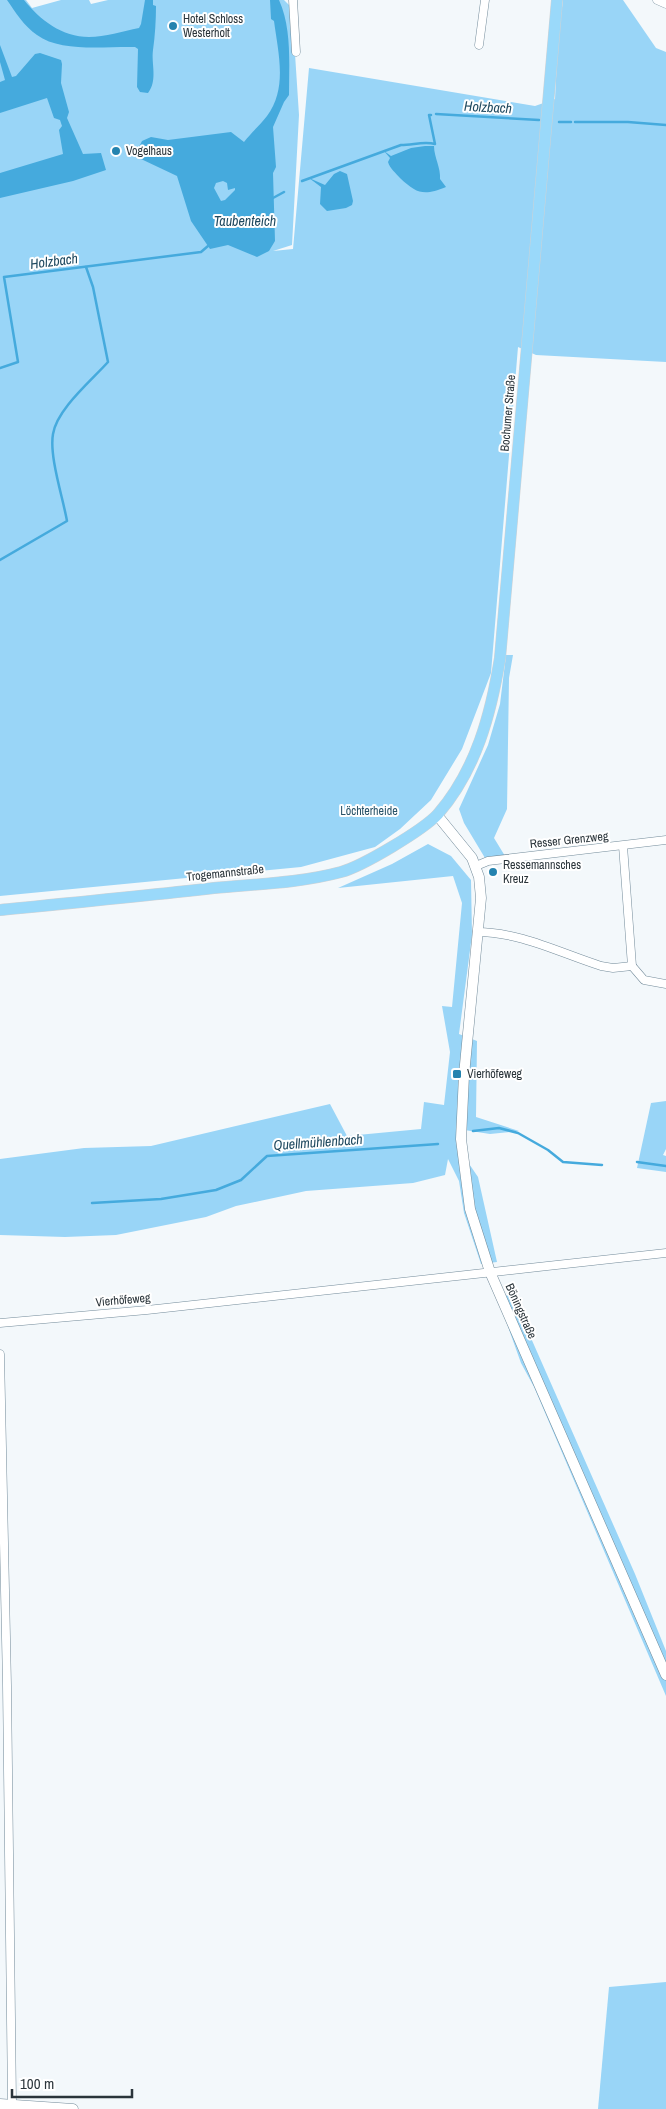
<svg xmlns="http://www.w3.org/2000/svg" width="666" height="2109" font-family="'Archivo Narrow',sans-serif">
	<rect width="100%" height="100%" fill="#f3f8fb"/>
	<!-- green -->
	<g fill="#99d5f7">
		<path d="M0,0H26L32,8L61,0H89L91,4L108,0H284L292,8L299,115L292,245L273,251L293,249L309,68L535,106L555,99L558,37L563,0H623L656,48L666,52V362L536,355L518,347L491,673L462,749L431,800L400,829L375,847L301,867L0,896Z"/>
		<path d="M506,655H513L509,678L507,809L494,838L505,856L485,858L464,823L459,809L488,745L500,704Z"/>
		<path d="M428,844L451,856L471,880L472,935L459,1034L477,1041L476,1117L519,1131L490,1134L458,1129L457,1146L478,1177L497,1262L481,1264L464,1213L459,1181L448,1159L445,1175L413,1183L306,1191L236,1206L206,1217L116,1235L65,1237L0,1235V1159L84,1148L151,1146L330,1104L347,1136L421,1129L424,1102L444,1105L450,1052L442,1006L452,1007L462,903L453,876L338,888L392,864Z"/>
		<path d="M666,1101V1149L663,1155L666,1156V1172L637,1168L651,1103Z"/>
		<path d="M512,1295L635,1574L666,1651V1696L534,1387L521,1363L497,1296Z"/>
		<path d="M666,1982V2109H598L609,1987Z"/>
	</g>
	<!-- water -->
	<g fill="#45aadd" fill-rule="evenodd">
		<path d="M7,0H24C40,20 62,37 89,37C105,37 123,31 139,28L141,24L145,0H153V5L156,6C156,20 155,36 153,50C151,64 158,80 148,93L140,92L137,87L138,49L135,47C107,46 61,53 37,35C24,26 16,13 7,0Z"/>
		<path d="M270,0H279C292,29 289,64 289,95L284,102L273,127L276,167L273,173L275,241L269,251L257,257L228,245L210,249L191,221L177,176L141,159L138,149L142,141L151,137L168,140L231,132L244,142C251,133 260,125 267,116C288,88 278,52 274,21L271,19ZM223,181L227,183L228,190L235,188V190L225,200L221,201L214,188L216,183Z"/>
		<path d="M0,45L12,77L16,76L35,54L40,53L61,60L62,64L61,83L69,112L67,118L83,154L101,153L106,170L73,181L0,198V173L63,154L59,130L62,126L60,120L54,118L47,98L0,113V82L5,80L0,62Z"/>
		<path d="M425,146H434C434,157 441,168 440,179L446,187C424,196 417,194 400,178C396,173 390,169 388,162L390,158L384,151L391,156L411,148Z"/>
		<path d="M340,171L347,174L353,201L352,205L346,208L327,211L320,204L321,187L309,178L325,185L334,174Z"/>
	</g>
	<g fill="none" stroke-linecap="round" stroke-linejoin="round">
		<!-- stream -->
		<g stroke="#45aadd" stroke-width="2.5">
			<path d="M436,114L539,120"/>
			<path d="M559,122H571"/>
			<path d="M575,122H628L666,125"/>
			<path d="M302,181L401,145C413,145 424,141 435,144L429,115H431"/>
			<path d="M273,198L284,192"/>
			<path d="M0,368L18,362L4,277L201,252L208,246"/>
			<path d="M0,560L67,521C63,498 49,456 53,434C57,409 91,381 108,362L93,287L86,267"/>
			<path d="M473,1131L499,1128L518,1133L548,1150L563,1162L602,1165"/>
			<path d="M637,1162L666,1166"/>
			<path d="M92,1203L161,1199L216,1190L241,1180L267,1156L438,1144"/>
		</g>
		<defs>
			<g id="minor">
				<path d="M293,0L296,52"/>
				<path d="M657,0L666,4"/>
				<path d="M479,45L485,0"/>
				<path d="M623,846L632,966"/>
				<path d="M476,866L488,861L666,840"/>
				<path d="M477,932C520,932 560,953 601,966L613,968L632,966L644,980L666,984"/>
				<path d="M0,1323L147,1310L666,1253"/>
				<path d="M0,1354L7,1685L12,2103"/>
			</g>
			<g id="secondary">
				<path d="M437,815L472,858L479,877L481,898L464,1075L461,1139L470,1209L490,1272L666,1675"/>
				<path d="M0,2104L73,2109"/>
			</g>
			<path id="primary" d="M0,910C71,903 143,896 214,888C256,884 300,883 341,872C363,866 423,830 438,814C476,770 491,714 500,658L557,0"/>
		</defs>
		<!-- minor casing -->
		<use href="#minor" stroke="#738b9a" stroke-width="9"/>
		<!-- secondary casing -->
		<use href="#secondary" stroke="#738b9a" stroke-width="11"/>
		<!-- primary casing -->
		<use href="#primary" stroke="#d0d2d4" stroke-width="12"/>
		<!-- minor -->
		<use href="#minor" stroke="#fff" stroke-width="8"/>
		<!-- secondary -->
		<use href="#secondary" stroke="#fff" stroke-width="10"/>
		<!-- primary -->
		<use href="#primary" stroke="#9ad9fa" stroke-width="11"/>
	</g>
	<!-- markers -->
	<g fill="#2483af" stroke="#fff" stroke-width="2">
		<circle cx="173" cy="26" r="5"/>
		<circle cx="116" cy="151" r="5"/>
		<circle cx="493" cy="872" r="5"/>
		<rect x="452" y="1069" width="10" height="10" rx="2.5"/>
	</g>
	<g text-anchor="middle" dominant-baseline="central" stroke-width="4" stroke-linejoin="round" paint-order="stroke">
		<!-- poi labels -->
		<g font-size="12" fill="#2a343a" stroke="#fff" text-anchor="start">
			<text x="183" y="19">Hotel Schloss<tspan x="183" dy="14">Westerholt</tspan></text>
			<text x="126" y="151">Vogelhaus</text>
			<text x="503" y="865">Ressemannsches<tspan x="503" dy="14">Kreuz</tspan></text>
			<text x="467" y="1074">Vierhöfeweg</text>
		</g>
		<!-- street labels -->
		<g font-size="12" fill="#2a343a" stroke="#fff">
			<text transform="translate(508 413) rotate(-85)">Bochumer Straße</text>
			<text transform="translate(569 840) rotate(-6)">Resser Grenzweg</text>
			<text transform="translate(225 873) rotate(-6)">Trogemannstraße</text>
			<text transform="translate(123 1300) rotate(-5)">Vierhöfeweg</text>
			<text transform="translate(521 1311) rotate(66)">Böningstraße</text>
		</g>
		<!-- park labels -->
		<g font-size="12" fill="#285268" stroke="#fff">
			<text x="369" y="811">Löchterheide</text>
		</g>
		<!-- water labels -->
		<g font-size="14" font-style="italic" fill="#204a60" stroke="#fff">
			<text transform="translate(488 107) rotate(3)">Holzbach</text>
			<text x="245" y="221">Taubenteich</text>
			<text transform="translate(54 261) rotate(-7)">Holzbach</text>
			<text transform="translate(318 1142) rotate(-4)">Quellmühlenbach</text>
		</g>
	</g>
	<!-- scale -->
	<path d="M12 2089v8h120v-8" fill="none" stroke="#2a343a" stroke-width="2.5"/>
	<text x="20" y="2089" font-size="15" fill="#2a343a" stroke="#ffffff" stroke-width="4" paint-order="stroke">100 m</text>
</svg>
